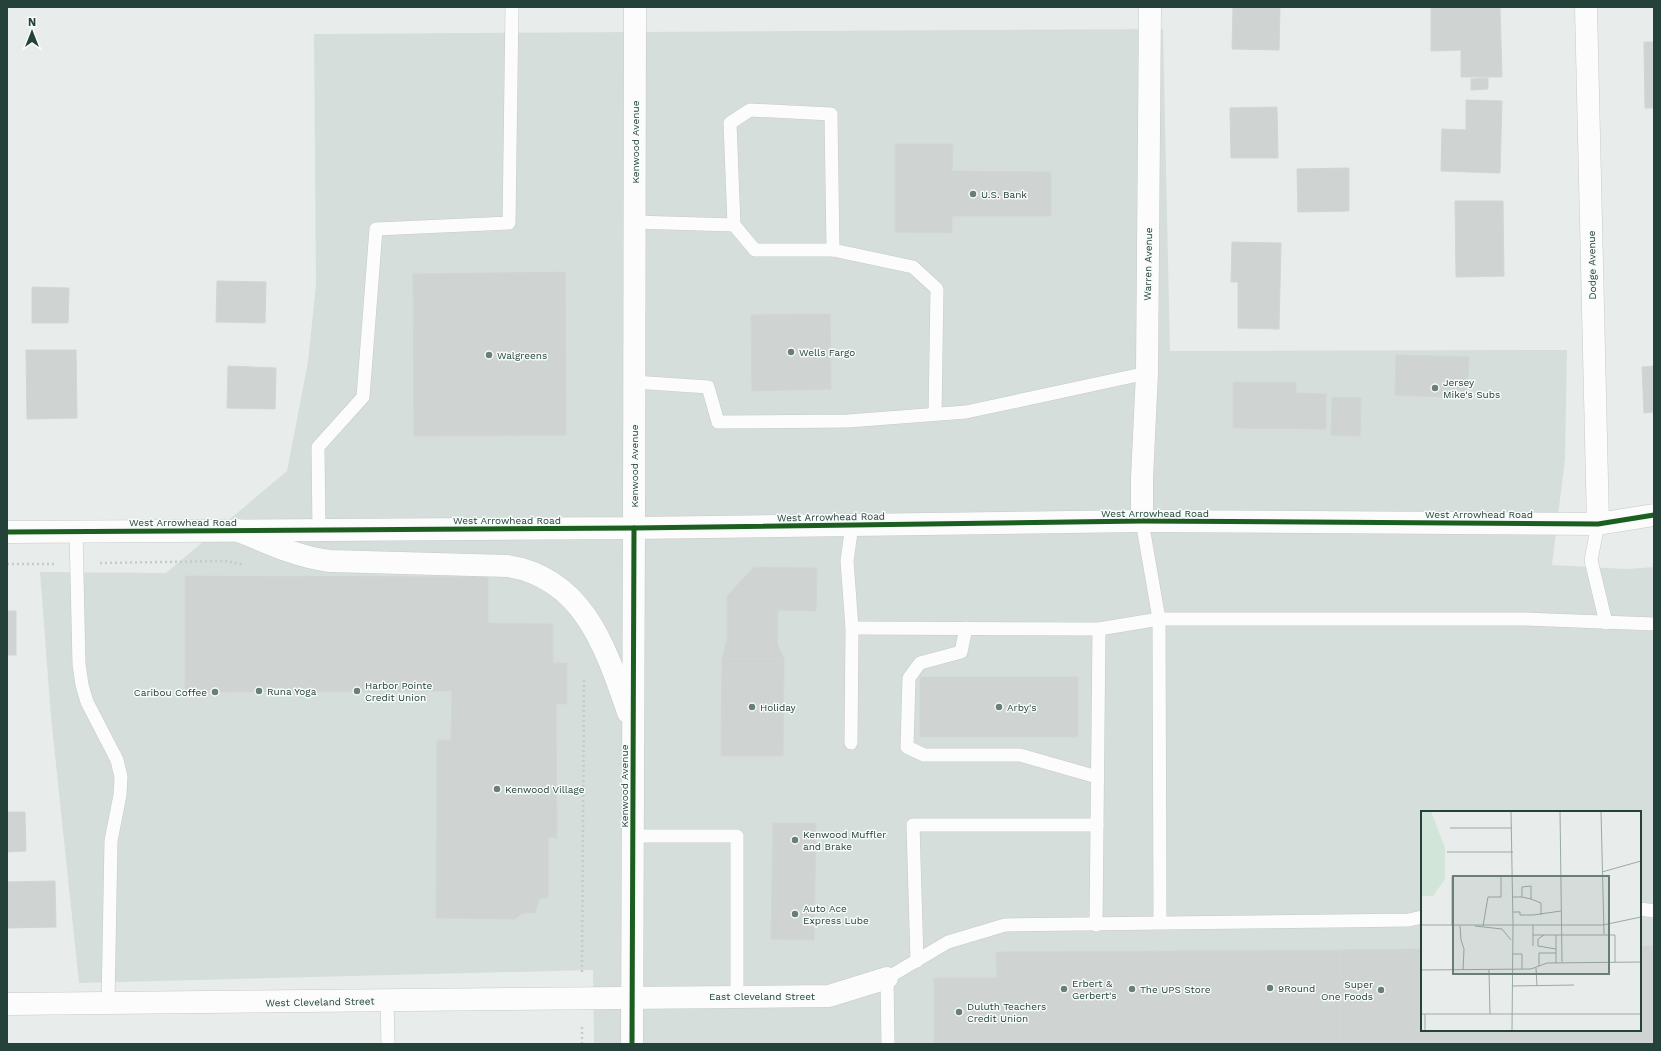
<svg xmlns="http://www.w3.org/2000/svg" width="1661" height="1051" font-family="'Work Sans',sans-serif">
	<rect width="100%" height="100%" fill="#e8edeb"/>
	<!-- built -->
	<path fill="#d6dedb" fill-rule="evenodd" d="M1163,29L1170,351L1567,350L1565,459L1552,565L1626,569L1654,567V1044H594L593,970L79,983L51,717L40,572L166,573L287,471L308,362L316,284L314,34ZM1422,812H1640V1030H1422Z"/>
	<!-- building -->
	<g fill="#cfd4d2" stroke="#d1d6d4">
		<path d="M1233,7H1280L1279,50L1232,49Z"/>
		<path d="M1431,7H1500L1502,77H1461V50L1431,51Z"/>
		<path d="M1644,42H1654V108H1645Z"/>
		<path d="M1488,78V89L1471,90V79Z"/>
		<path d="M1466,100L1502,101L1500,173L1441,171L1442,129L1466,130Z"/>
		<path d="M1277,107L1278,158H1231L1230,108Z"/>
		<path d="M895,144H953L952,171L1051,172V216H952V233L895,232Z"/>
		<path d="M1349,168V211L1298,212L1297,169Z"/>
		<path d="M1455,201H1503L1504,276L1456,277Z"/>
		<path d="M1232,242L1281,243L1279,329L1238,328V282H1231Z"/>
		<path d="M565,272L566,435L414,436L413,274Z"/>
		<path d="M217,281L266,282L265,323L216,322Z"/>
		<path d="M32,287L69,288L68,323H32Z"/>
		<path d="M830,314L831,389L752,391L751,315Z"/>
		<path d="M26,350H76L77,418L27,419Z"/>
		<path d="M1396,355L1469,357L1467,398L1395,395Z"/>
		<path d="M228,366L276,368L275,409L227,408Z"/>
		<path d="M1654,366V412L1644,413L1642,367Z"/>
		<path d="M1233,382H1296V393L1326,394V429L1233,428Z"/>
		<path d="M1332,397L1361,398L1360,436L1331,435Z"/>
		<path d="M754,567L817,568L816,611L778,610L777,643L784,659H722L727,639V596Z"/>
		<path d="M185,576L488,577V623L553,624V663H567V704H556L557,838L548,837V898H540L535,913H522L515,919L436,918L437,740H451L452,691L185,692Z"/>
		<rect x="7" y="611" width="9" height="44"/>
		<path d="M722,659H784L783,756H721Z"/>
		<rect x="920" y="677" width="158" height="60"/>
		<path d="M7,812H25L26,851L7,852Z"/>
		<path d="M773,823H816L814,940L771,939Z"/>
		<path d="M55,881L56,927L7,928V882Z"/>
		<path d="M1640,946H1654V1044H1341V950L1422,949V1030H1640Z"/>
		<path d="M1341,950V1044H934V978H997L996,952Z"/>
	</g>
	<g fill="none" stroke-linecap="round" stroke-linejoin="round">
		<defs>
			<g id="service">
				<path d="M634,222L734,225L730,123L750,110L831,114L833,250H755L734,225"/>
				<path d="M833,250L913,267L937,289L935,414"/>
				<path d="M634,382L708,387L718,422L848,421L966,412L1147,373"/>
				<path d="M1142,521L1159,619L1160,922"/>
				<path d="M1598,524L1591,560L1606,623"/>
				<path d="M319,530L318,447L363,397L376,229L509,223L512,7"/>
				<path d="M76,532L79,664L82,685L87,702L117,760L121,777L120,795L111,841L108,1004"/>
				<path d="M852,628L1099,629L1159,619H1523L1654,624"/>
				<path d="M966,628L961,652L920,663L909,678L907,747L924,755H1020L1097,777"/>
				<path d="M851,743L852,628L847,561L852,525"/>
				<path d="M633,836H737V996"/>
				<path d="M1640,909L1654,911"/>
				<path d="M1096,925L1099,629"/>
				<path d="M917,961L913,825H1097"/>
				<path d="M387,1001L388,1044"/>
				<path d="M888,1044L887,978L948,942L1005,925L1336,921L1409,920L1422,917"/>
			</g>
			<g id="minor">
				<path d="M1586,7L1598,524"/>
				<path d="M1142,521V478L1147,373L1150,7"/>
				<path d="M7,1004L829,996L887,978"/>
			</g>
			<g id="tertiary">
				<path d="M237,530C268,543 297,557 330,561L508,566C584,578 606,649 628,712"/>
				<path d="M632,1044L634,528L1142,521L1598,524L1654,515"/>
			</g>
			<path id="secondary" d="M7,532L634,528L635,7"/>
		</defs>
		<!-- service casing -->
		<use href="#service" stroke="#c5cac8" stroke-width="14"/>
		<!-- minor casing -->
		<use href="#minor" stroke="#c5cac8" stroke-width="23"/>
		<!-- tertiary casing -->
		<use href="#tertiary" stroke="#c5cac8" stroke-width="23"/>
		<!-- secondary casing -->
		<use href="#secondary" stroke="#c3cbc8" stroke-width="23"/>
		<!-- path -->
		<g stroke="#c3ccca" stroke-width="2.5" stroke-dasharray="2 3" stroke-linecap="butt">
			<path d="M100,563L226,561L244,565"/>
			<path d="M7,564H55"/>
			<path d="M582,972L584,677"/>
			<path d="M582,1044V1027"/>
		</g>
		<!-- service -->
		<use href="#service" stroke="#fcfcfc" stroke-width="13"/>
		<!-- minor -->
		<use href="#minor" stroke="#fcfcfc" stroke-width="22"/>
		<!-- tertiary -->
		<use href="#tertiary" stroke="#fcfcfc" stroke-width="22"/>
		<!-- secondary -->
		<use href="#secondary" stroke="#fcfcfc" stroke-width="22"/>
		<defs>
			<g id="cycleway">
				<path d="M7,532L634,528L1142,521L1598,524L1654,515"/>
				<path d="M632,1044L634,528"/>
			</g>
		</defs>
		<!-- cycleway casing -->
		<use href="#cycleway" stroke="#f7fbf9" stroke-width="8"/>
		<!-- cycleway -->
		<use href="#cycleway" stroke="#1b5e20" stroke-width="5"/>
	</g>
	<!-- markers -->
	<g fill="#697e78" stroke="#f7fbf9" stroke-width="1.5">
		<circle cx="973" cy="194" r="4"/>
		<circle cx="791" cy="352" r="4"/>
		<circle cx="489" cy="355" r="4"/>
		<circle cx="1435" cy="388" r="4"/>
		<circle cx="259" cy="691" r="4"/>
		<circle cx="357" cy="691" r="4"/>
		<circle cx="215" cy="692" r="4"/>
		<circle cx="752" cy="707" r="4"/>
		<circle cx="999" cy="707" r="4"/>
		<circle cx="497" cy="789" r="4"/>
		<circle cx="795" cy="840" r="4"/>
		<circle cx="795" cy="914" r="4"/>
		<circle cx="1270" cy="988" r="4"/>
		<circle cx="1064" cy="989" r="4"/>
		<circle cx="1132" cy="989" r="4"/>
		<circle cx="1381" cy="990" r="4"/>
		<circle cx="959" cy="1012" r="4"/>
	</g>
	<g text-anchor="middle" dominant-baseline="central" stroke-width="3" stroke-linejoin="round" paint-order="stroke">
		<!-- street labels -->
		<g font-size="10" fill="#24423a" stroke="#f7fbf9">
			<text transform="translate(635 142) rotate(-90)">Kenwood Avenue</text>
			<text transform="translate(1148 264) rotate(-89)">Warren Avenue</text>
			<text transform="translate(1592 265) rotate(-91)">Dodge Avenue</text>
			<text transform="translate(634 466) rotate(-90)">Kenwood Avenue</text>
			<text x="1155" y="513">West Arrowhead Road</text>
			<text x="1479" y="514">West Arrowhead Road</text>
			<text transform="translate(831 517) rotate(-1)">West Arrowhead Road</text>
			<text x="507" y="520">West Arrowhead Road</text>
			<text x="183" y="522">West Arrowhead Road</text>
			<text transform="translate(624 786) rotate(-90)">Kenwood Avenue</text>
			<text x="762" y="996">East Cleveland Street</text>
			<text transform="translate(320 1002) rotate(-1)">West Cleveland Street</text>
		</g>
		<!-- poi labels -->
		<g font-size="10" fill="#24423a" stroke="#f7fbf9" text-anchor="start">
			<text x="981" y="194">U.S. Bank</text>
			<text x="799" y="352">Wells Fargo</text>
			<text x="497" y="355">Walgreens</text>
			<text x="1443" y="382">Jersey<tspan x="1443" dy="12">Mike's Subs</tspan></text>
			<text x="365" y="685">Harbor Pointe<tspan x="365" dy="12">Credit Union</tspan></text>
			<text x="267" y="691">Runa Yoga</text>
			<text x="207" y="692" text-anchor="end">Caribou Coffee</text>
			<text x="760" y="707">Holiday</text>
			<text x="1007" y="707">Arby's</text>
			<text x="505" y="789">Kenwood Village</text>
			<text x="803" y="834">Kenwood Muffler<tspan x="803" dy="12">and Brake</tspan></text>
			<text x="803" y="908">Auto Ace<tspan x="803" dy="12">Express Lube</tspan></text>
			<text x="1072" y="983">Erbert &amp;<tspan x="1072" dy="12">Gerbert's</tspan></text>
			<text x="1373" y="984" text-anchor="end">Super<tspan x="1373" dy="12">One Foods</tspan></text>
			<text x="1278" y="988">9Round</text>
			<text x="1140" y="989">The UPS Store</text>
			<text x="967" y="1006">Duluth Teachers<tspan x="967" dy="12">Credit Union</tspan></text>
		</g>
	</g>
	<!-- overview -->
	<g transform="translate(1421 811)">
		<rect width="220" height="220" fill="#e8edeb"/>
		<path d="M0,0H10L24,37V68L12,85H0Z" fill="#d1e6d8"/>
		<path fill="none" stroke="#9aa9a4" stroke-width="1" d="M139,0L141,151M180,0L183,123M29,17H91M26,41H92M181,61L220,50M92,86H101V76L110,75V88L101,86M110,88L120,92V104M92,101H99V104H112L140,100M0,114H92L90,0M31,115V65H140M39,115L40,129L43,138L42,159M54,115L81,118L90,129M62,115L67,86H80V65M112,124H194V151M123,124L117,128V135L135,138M112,135V114M92,143H101V158M135,152V124M118,155V142H135M115,157L116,175M0,159L110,158L126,152L220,151M68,159L69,203M91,175L153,174M0,203H220M4,203V220M91,220L92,114H182L220,106"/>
		<path fill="#697e78" fill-opacity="0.15" stroke="#697e78" stroke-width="2" d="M32,65H188V163H32Z"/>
		<rect width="220" height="220" fill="none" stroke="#24423a" stroke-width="2"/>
	</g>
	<!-- border -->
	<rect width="1661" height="1051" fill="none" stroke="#24423a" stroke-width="16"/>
	<!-- north arrow -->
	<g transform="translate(32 32)" stroke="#f7fbf9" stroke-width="3" paint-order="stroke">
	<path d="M0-3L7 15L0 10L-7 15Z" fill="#24423a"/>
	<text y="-6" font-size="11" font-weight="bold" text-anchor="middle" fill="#24423a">N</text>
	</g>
</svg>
